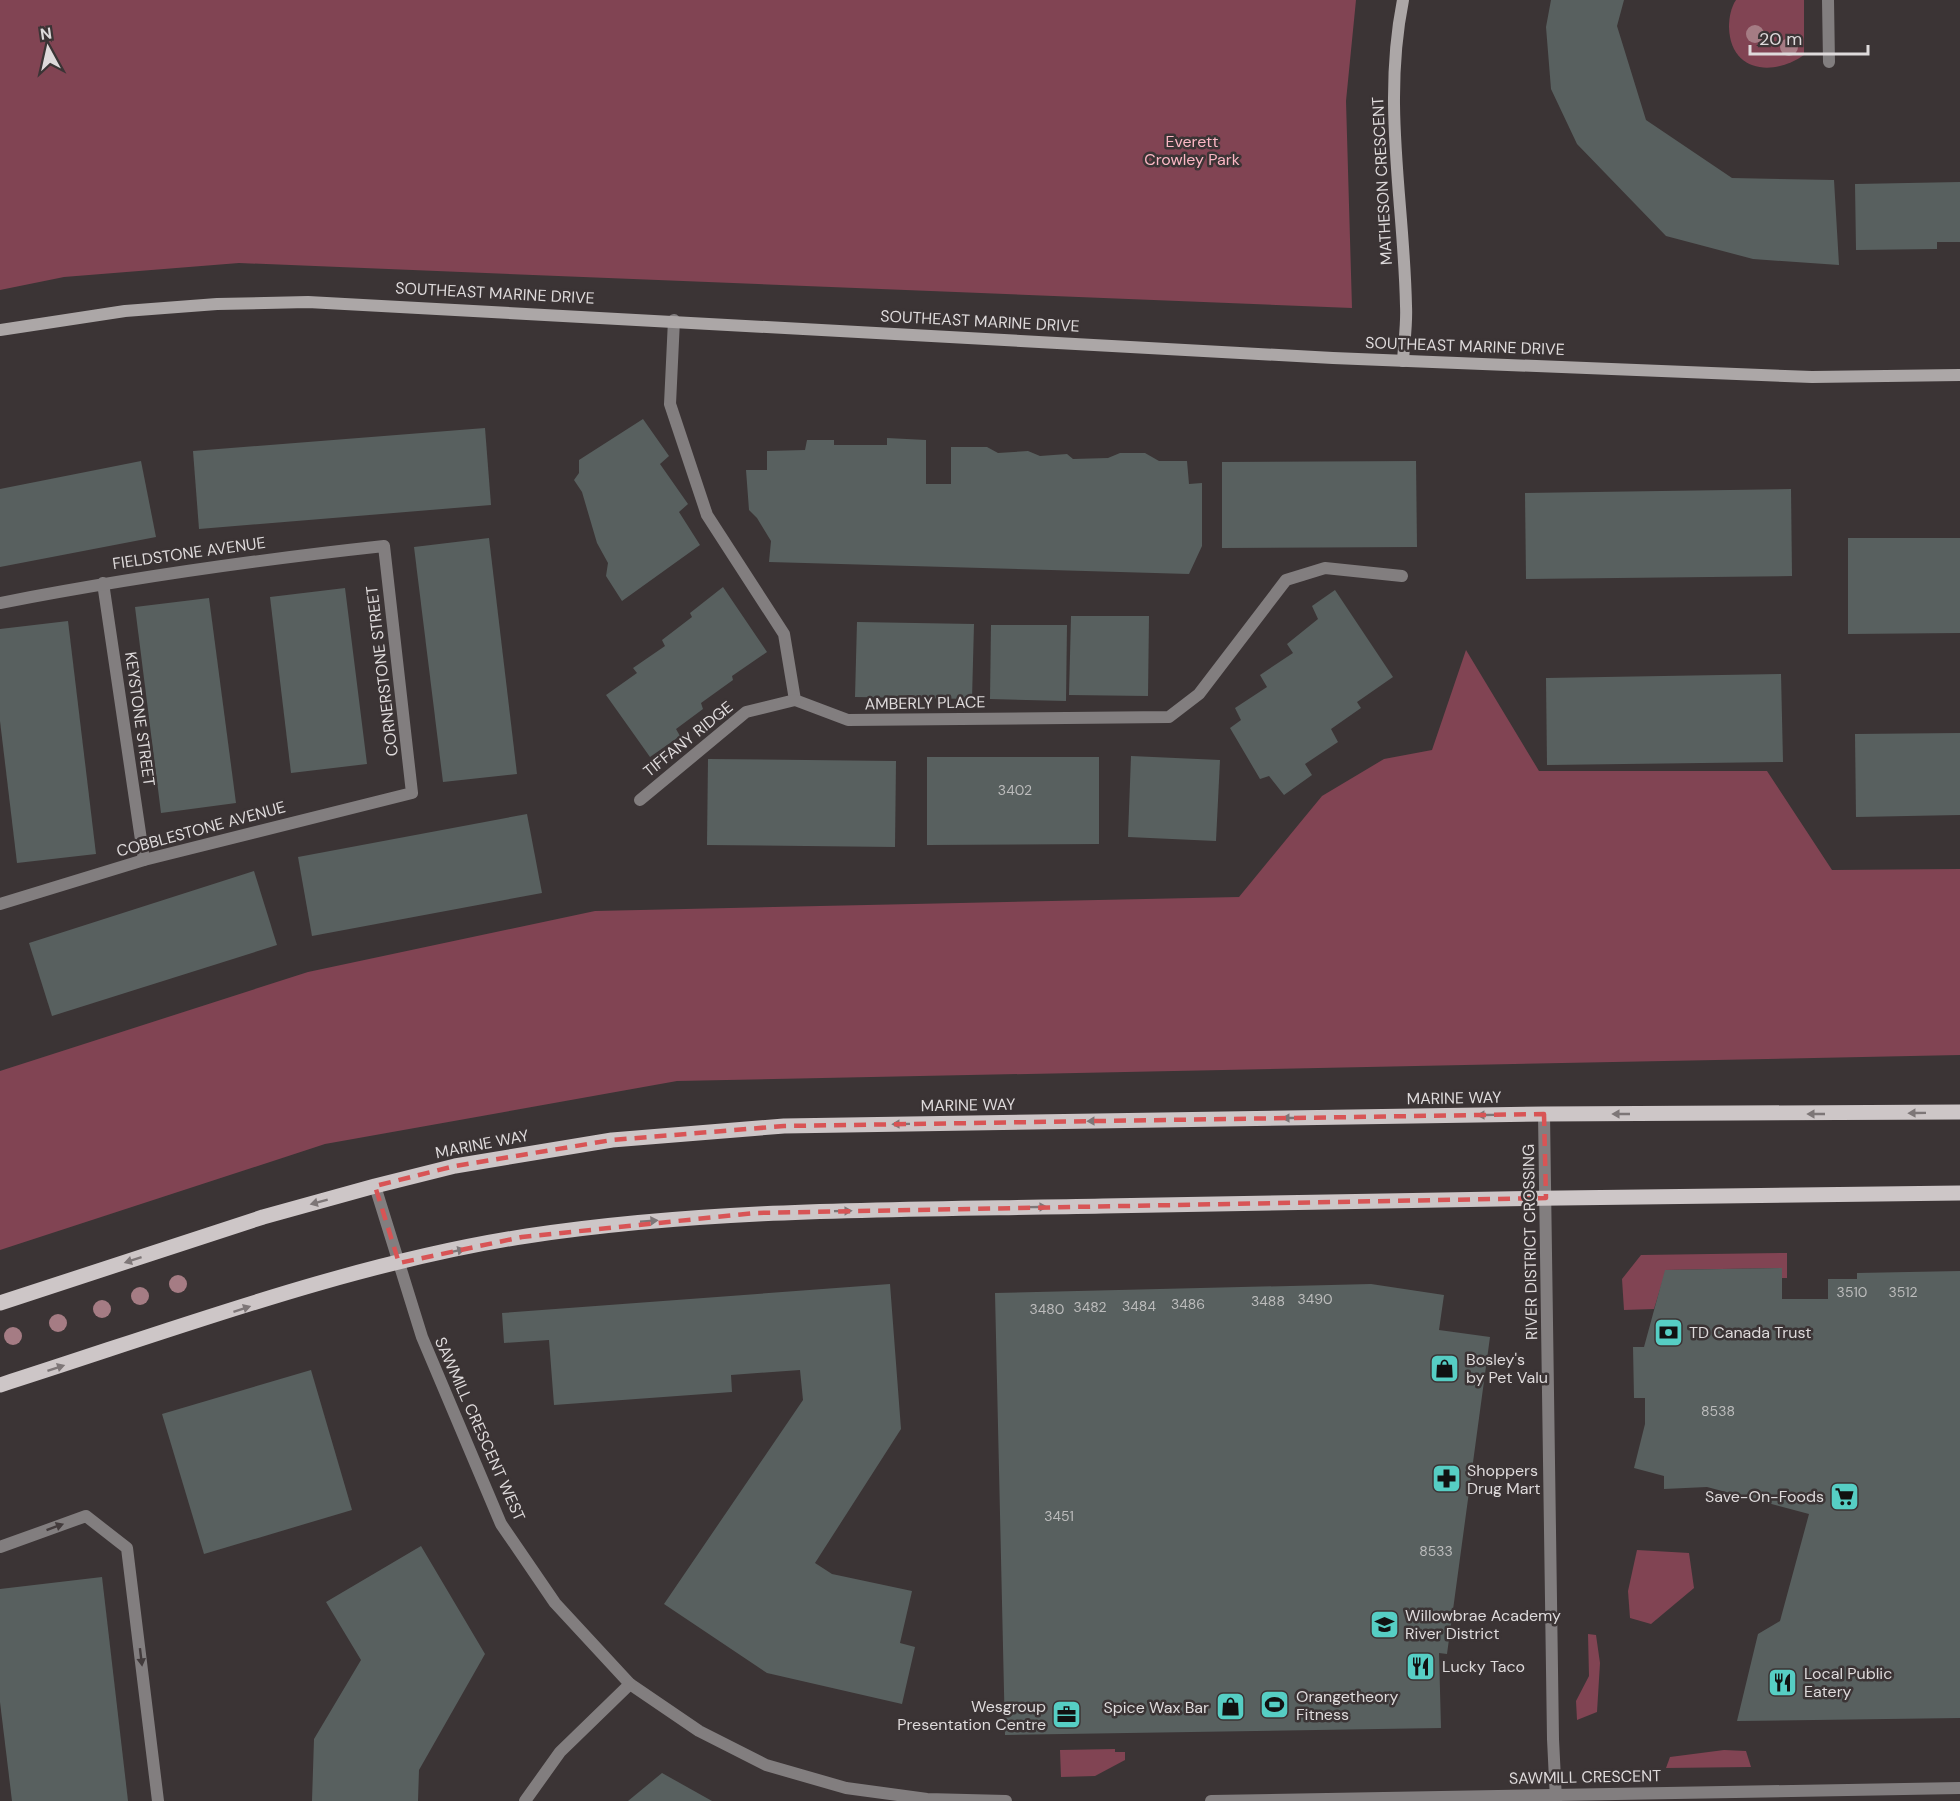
<svg xmlns="http://www.w3.org/2000/svg" width="1960" height="1801" font-family="'DM Sans',sans-serif">
	<rect width="100%" height="100%" fill="#3b3435"/>
	<!-- green -->
	<g fill="#814453">
		<path d="M0,0H1356L1346,101L1352,308L239,263L64,277L0,290Z"/>
		<path d="M1736,0H1804V55C1773,77 1730,72 1729,27C1729,18 1731,7 1736,0Z"/>
		<path d="M1466,650L1539,771H1767L1832,870L1960,869V1055L677,1081L325,1144L0,1250V1071L308,972L595,911L1239,897L1322,796L1384,759L1432,750Z"/>
		<path d="M1787,1253V1278H1782V1268L1666,1270L1654,1309L1624,1310L1622,1279L1641,1255Z"/>
		<path d="M1637,1550L1689,1553L1694,1588L1651,1624L1630,1618L1628,1591Z"/>
		<path d="M1588,1634L1596,1635L1600,1663L1597,1712L1577,1720L1576,1701L1589,1676Z"/>
		<path d="M1115,1749V1752H1125V1760L1095,1776L1061,1777L1060,1750Z"/>
		<path d="M1724,1750L1746,1751L1751,1767L1666,1768L1670,1757Z"/>
	</g>
	<!-- building -->
	<g fill="#58605f">
		<path d="M1551,0H1624L1617,26L1646,120L1732,178L1834,180L1839,265L1753,259L1666,236L1577,144L1551,89L1546,27Z"/>
		<path d="M1960,182V242H1937V249L1856,250L1855,184Z"/>
		<path d="M643,419L669,456L660,464L688,504L679,512L700,545L622,601L606,576L608,563L597,543L582,492L574,480L579,473V460Z"/>
		<path d="M485,428L491,505L199,529L193,451Z"/>
		<path d="M887,438L926,440V484H951V447H987L998,453L1028,451L1040,456L1067,454L1073,459L1108,458L1120,453H1145L1159,461H1187L1189,484L1202,483V546L1189,574L769,562L771,541L757,518L749,510L746,470H767V451L805,450L807,440H834V445H887Z"/>
		<path d="M141,461L156,537L0,567V489Z"/>
		<path d="M1416,461L1417,547L1222,548V462Z"/>
		<path d="M1791,489L1792,576L1526,579L1525,493Z"/>
		<path d="M489,538L517,774L443,782L414,547Z"/>
		<path d="M1848,538H1960V633L1848,634Z"/>
		<path d="M723,587L767,652L732,676L733,680L701,703L703,709L676,729L680,736L650,757L606,695L637,673L633,668L665,646L662,640L692,617L690,613Z"/>
		<path d="M345,588L367,764L291,773L270,597Z"/>
		<path d="M1335,590L1393,677L1357,702L1361,708L1331,729L1338,742L1305,764L1312,775L1284,795L1269,776L1260,779L1230,728L1241,720L1235,708L1267,687L1260,675L1293,653L1287,644L1318,619L1312,606Z"/>
		<path d="M209,598L236,803L161,813L135,607Z"/>
		<path d="M1071,616H1149L1148,696L1069,695Z"/>
		<path d="M68,621L96,854L17,863L0,721V629Z"/>
		<path d="M857,622L974,624L972,699L855,697Z"/>
		<path d="M991,625H1067L1066,701L990,699Z"/>
		<path d="M1781,674L1783,762L1547,765L1546,678Z"/>
		<path d="M1960,733V815L1856,817L1855,734Z"/>
		<path d="M1131,756L1220,760L1216,841L1128,837Z"/>
		<path d="M927,757H1099V844L927,845Z"/>
		<path d="M708,759L896,761L895,847L707,845Z"/>
		<path d="M527,814L542,893L312,936L298,857Z"/>
		<path d="M254,871L277,945L52,1016L29,943Z"/>
		<path d="M1782,1268V1299H1828V1279H1857V1273L1960,1271V1718L1737,1721L1758,1634L1780,1621L1809,1514L1707,1487L1664,1489V1476L1634,1468L1645,1424V1398H1634L1633,1347H1644L1665,1270Z"/>
		<path d="M890,1284L901,1429L815,1563L832,1574L912,1591L900,1643L915,1647L902,1704L767,1673L664,1604L803,1400L800,1370L731,1375L732,1392L554,1405L549,1340L504,1343L502,1313Z"/>
		<path d="M1371,1284L1444,1295L1439,1330L1490,1337L1447,1654L1439,1653L1441,1728L1005,1735L995,1293Z"/>
		<path d="M311,1370L352,1510L204,1554L162,1414Z"/>
		<path d="M421,1546L485,1654L419,1770L418,1801H312L314,1739L361,1660L326,1602Z"/>
		<path d="M102,1577L128,1801H12L0,1702V1589Z"/>
		<path d="M662,1773L712,1801H628Z"/>
	</g>
	<g fill="none" stroke-linecap="round" stroke-linejoin="round">
		<!-- lane -->
		<g stroke="#827e7f" stroke-width="12">
			<path d="M1828,0L1829,62"/>
			<path d="M674,320L670,404L707,515L784,634L795,700L848,720L1169,717L1199,694L1286,580L1325,568L1402,576"/>
			<path d="M640,800L746,712L795,700"/>
			<path d="M0,1547L86,1516L127,1548L158,1801"/>
		</g>
		<!-- street -->
		<g stroke="#827e7f" stroke-width="12">
			<path d="M103,583L144,860"/>
			<path d="M0,603C128,578 255,560 384,546L412,793L144,860L0,904"/>
			<path d="M1544,1114L1553,1739L1556,1800"/>
			<path d="M375,1186L422,1337L501,1524L555,1603L630,1684L699,1731L766,1765L846,1788L927,1799L1006,1801"/>
			<path d="M525,1801L560,1752L630,1684"/>
			<path d="M1211,1801L1960,1788"/>
		</g>
		<!-- secondary -->
		<g stroke="#aca7a7" stroke-width="12">
			<path d="M0,330L125,311L217,304L308,302L1333,358L1812,377L1960,375"/>
			<path d="M1403,361C1404,343 1407,324 1406,306C1404,201 1382,105 1403,0"/>
		</g>
		<!-- primary -->
		<g stroke="#cdc6c7" stroke-width="15">
			<path d="M0,1303L263,1217L375,1186L455,1166L612,1140L784,1126L1544,1114L1960,1112"/>
			<path d="M0,1385C170,1331 350,1263 527,1236C718,1207 911,1210 1103,1206C1389,1200 1674,1196 1960,1193"/>
		</g>
	</g>
	<!-- trees -->
	<g fill="#a57c84">
		<circle cx="1755" cy="34" r="9"/>
		<circle cx="1789" cy="47" r="9"/>
		<circle cx="178" cy="1284" r="9"/>
		<circle cx="140" cy="1296" r="9"/>
		<circle cx="102" cy="1309" r="9"/>
		<circle cx="58" cy="1323" r="9"/>
		<circle cx="13" cy="1336" r="9"/>
	</g>
	<!-- one-way arrows -->
	<defs><path id="oneway-solid" d="M-6-.8H1V-3.2L6.5 0L1 3.2V.8H-6Z" transform="scale(1.5)"/></defs>
	<g fill="#7d7677">
		<use href="#oneway-solid" transform="translate(1917 1113) rotate(179)"/>
		<use href="#oneway-solid" transform="translate(1621 1114) rotate(180)"/>
		<use href="#oneway-solid" transform="translate(1816 1114) rotate(180)"/>
		<use href="#oneway-solid" transform="translate(1486 1115) rotate(179)"/>
		<use href="#oneway-solid" transform="translate(1291 1118) rotate(179)"/>
		<use href="#oneway-solid" transform="translate(1096 1121) rotate(179)"/>
		<use href="#oneway-solid" transform="translate(901 1124) rotate(179)"/>
		<use href="#oneway-solid" transform="translate(319 1202) rotate(165)"/>
		<use href="#oneway-solid" transform="translate(1038 1207) rotate(-1)"/>
		<use href="#oneway-solid" transform="translate(843 1211) rotate(-1)"/>
		<use href="#oneway-solid" transform="translate(649 1221) rotate(-5)"/>
		<use href="#oneway-solid" transform="translate(456 1251) rotate(-12)"/>
		<use href="#oneway-solid" transform="translate(133 1260) rotate(162)"/>
		<use href="#oneway-solid" transform="translate(242 1309) rotate(-18)"/>
		<use href="#oneway-solid" transform="translate(56 1368) rotate(-18)"/>
	</g>
	<g fill="#423b3c">
		<use href="#oneway-solid" transform="translate(55 1527) rotate(-20)"/>
		<use href="#oneway-solid" transform="translate(141 1657) rotate(83)"/>
	</g>
	<!-- marked area -->
	<path fill="none" stroke="#d85455" stroke-width="4.5" stroke-dasharray="12 8" stroke-linejoin="round" d="M1544,1114L1546,1198L755,1213L522,1237L399,1263L375,1186L455,1166L612,1140L784,1126Z"/>
	<!-- icons -->
	<defs>
		<symbol id="bank-square" viewBox="-11 -11 22 22"><rect x="-9" y="-9" width="18" height="18" rx="4" fill="#56cec4" stroke="#3b3435"/><path d="M-6-4H6V4H-6ZM0-2.3a2.3 2.3 0 1 0 0 4.6a2.3 2.3 0 1 0 0-4.6Z" fill="#111"/></symbol>
		<symbol id="shop-square" viewBox="-11 -11 22 22"><rect x="-9" y="-9" width="18" height="18" rx="4" fill="#56cec4" stroke="#3b3435"/><path d="M-5-2.5h2.3a2.7 3.5 0 0 1 5.4 0H5L5.5 6h-11ZM-1.5-2.5h3a1.5 2.3 0 0 0-3 0Z" fill="#111"/></symbol>
		<symbol id="pharmacy-square" viewBox="-11 -11 22 22"><rect x="-9" y="-9" width="18" height="18" rx="4" fill="#56cec4" stroke="#3b3435"/><path d="M-2-6h4v4h4v4h-4v4h-4v-4h-4v-4h4Z" fill="#111"/></symbol>
		<symbol id="supermarket-square" viewBox="-11 -11 22 22"><rect x="-9" y="-9" width="18" height="18" rx="4" fill="#56cec4" stroke="#3b3435"/><path d="M-6-5.5h2.5l.6 2H6L4.5 2H-2.5L-4.4-4H-6ZM-1.5 3.2a1.3 1.3 0 1 0 .1 0ZM3 3.2a1.3 1.3 0 1 0 .1 0Z" fill="#111"/></symbol>
		<symbol id="school-square" viewBox="-11 -11 22 22"><rect x="-9" y="-9" width="18" height="18" rx="4" fill="#56cec4" stroke="#3b3435"/><path d="M0-5L7-2L0 1L-7-2ZM-4 1L0 2.5L4 1V4Q0 6-4 4Z" fill="#111"/></symbol>
		<symbol id="restaurant-square" viewBox="-11 -11 22 22"><rect x="-9" y="-9" width="18" height="18" rx="4" fill="#56cec4" stroke="#3b3435"/><path d="M-5-6h1v4h1v-4h1v4h1v-4h1v5L-1.5 .5V6h-2V.5L-5-1ZM5-6V6H3V1.5H1.5Q1.5-4 5-6Z" fill="#111"/></symbol>
		<symbol id="stadium-square" viewBox="-11 -11 22 22"><rect x="-9" y="-9" width="18" height="18" rx="4" fill="#56cec4" stroke="#3b3435"/><path d="M0-5a6.5 5 0 1 0 0 10a6.5 5 0 1 0 0-10ZM-3.5-1.8h7v3.6h-7Z" fill="#111"/></symbol>
		<symbol id="office-square" viewBox="-11 -11 22 22"><rect x="-9" y="-9" width="18" height="18" rx="4" fill="#56cec4" stroke="#3b3435"/><path d="M-6-3h4V-5.5h4V-3h4V5H-6ZM-1-4.5V-3h2v-1.5ZM-6 0V1H6V0Z" fill="#111"/></symbol>
	</defs>
	<g fill-rule="evenodd">
		<use href="#bank-square" x="1652" y="1316" width="33" height="33"/>
		<use href="#shop-square" x="1428" y="1352" width="33" height="33"/>
		<use href="#pharmacy-square" x="1430" y="1462" width="33" height="33"/>
		<use href="#supermarket-square" x="1828" y="1480" width="33" height="33"/>
		<use href="#school-square" x="1368" y="1608" width="33" height="33"/>
		<use href="#restaurant-square" x="1404" y="1650" width="33" height="33"/>
		<use href="#restaurant-square" x="1766" y="1666" width="33" height="33"/>
		<use href="#stadium-square" x="1258" y="1688" width="33" height="33"/>
		<use href="#shop-square" x="1214" y="1690" width="33" height="33"/>
		<use href="#office-square" x="1050" y="1698" width="33" height="33"/>
	</g>
	<g text-anchor="middle" dominant-baseline="central" stroke-width="5" stroke-linejoin="round" paint-order="stroke">
		<!-- number labels -->
		<g font-size="14" fill="#bcbcbc">
			<text x="1015" y="790">3402</text>
			<text x="1852" y="1292">3510</text>
			<text x="1903" y="1292">3512</text>
			<text x="1315" y="1299">3490</text>
			<text x="1268" y="1301">3488</text>
			<text x="1188" y="1304">3486</text>
			<text x="1139" y="1306">3484</text>
			<text x="1090" y="1307">3482</text>
			<text x="1047" y="1309">3480</text>
			<text x="1718" y="1411">8538</text>
			<text x="1059" y="1516">3451</text>
			<text x="1436" y="1551">8533</text>
		</g>
		<!-- park labels -->
		<g font-size="16" fill="#fbb7c4" stroke="#3b3435">
			<text x="1192" y="141">Everett<tspan x="1192" dy="18">Crowley Park</tspan></text>
		</g>
		<!-- street labels -->
		<g font-size="16" fill="#dedadb" stroke="#3b3435">
			<text transform="translate(1382 181) rotate(-93)">MATHESON CRESCENT</text>
			<text transform="translate(495 293) rotate(3)">SOUTHEAST MARINE DRIVE</text>
			<text transform="translate(980 321) rotate(3)">SOUTHEAST MARINE DRIVE</text>
			<text transform="translate(1465 346) rotate(2)">SOUTHEAST MARINE DRIVE</text>
			<text transform="translate(189 553) rotate(-8)">FIELDSTONE AVENUE</text>
			<text transform="translate(382 671) rotate(-97)">CORNERSTONE STREET</text>
			<text transform="translate(925 703) rotate(-1)">AMBERLY PLACE</text>
			<text transform="translate(140 719) rotate(82)">KEYSTONE STREET</text>
			<text transform="translate(688 739) rotate(-39)">TIFFANY RIDGE</text>
			<text transform="translate(201 829) rotate(-15)">COBBLESTONE AVENUE</text>
			<text transform="translate(1454 1098) rotate(-1)">MARINE WAY</text>
			<text transform="translate(968 1105) rotate(-1)">MARINE WAY</text>
			<text transform="translate(482 1144) rotate(-11)">MARINE WAY</text>
			<text transform="translate(1530 1242) rotate(-91)">RIVER DISTRICT CROSSING</text>
			<text transform="translate(480 1429) rotate(66)">SAWMILL CRESCENT WEST</text>
			<text transform="translate(1585 1777) rotate(-1)">SAWMILL CRESCENT</text>
		</g>
		<!-- poi labels -->
		<g font-size="16" fill="#dedadb" stroke="#3b3435" text-anchor="start">
			<text x="1689" y="1332">TD Canada Trust</text>
			<text x="1466" y="1359">Bosley's<tspan x="1466" dy="18">by Pet Valu</tspan></text>
			<text x="1467" y="1470">Shoppers<tspan x="1467" dy="18">Drug Mart</tspan></text>
			<text x="1824" y="1496" text-anchor="end">Save-On-Foods</text>
			<text x="1405" y="1615">Willowbrae Academy<tspan x="1405" dy="18">River District</tspan></text>
			<text x="1442" y="1666">Lucky Taco</text>
			<text x="1804" y="1673">Local Public<tspan x="1804" dy="18">Eatery</tspan></text>
			<text x="1296" y="1696">Orangetheory<tspan x="1296" dy="18">Fitness</tspan></text>
			<text x="1046" y="1706" text-anchor="end">Wesgroup<tspan x="1046" dy="18">Presentation Centre</tspan></text>
			<text x="1209" y="1707" text-anchor="end">Spice Wax Bar</text>
		</g>
	</g>
	<!-- north arrow -->
	<g transform="translate(48 48) rotate(352)" stroke="#3b3435" stroke-width="4.5" paint-order="stroke">
	<path d="M0-4.5L10 22L0 15L-10 22Z" fill="#dedadb"/>
	<text y="-9" font-size="16" font-weight="bold" text-anchor="middle" fill="#dedadb">N</text>
	</g>
	<!-- scale -->
	<path d="M1750 45v9h118v-9" fill="none" stroke="#dedadb" stroke-width="3"/>
	<text x="1759" y="45" font-size="18" fill="#dedadb" stroke="#3b3435" stroke-width="4.5" paint-order="stroke">20 m</text>
</svg>
